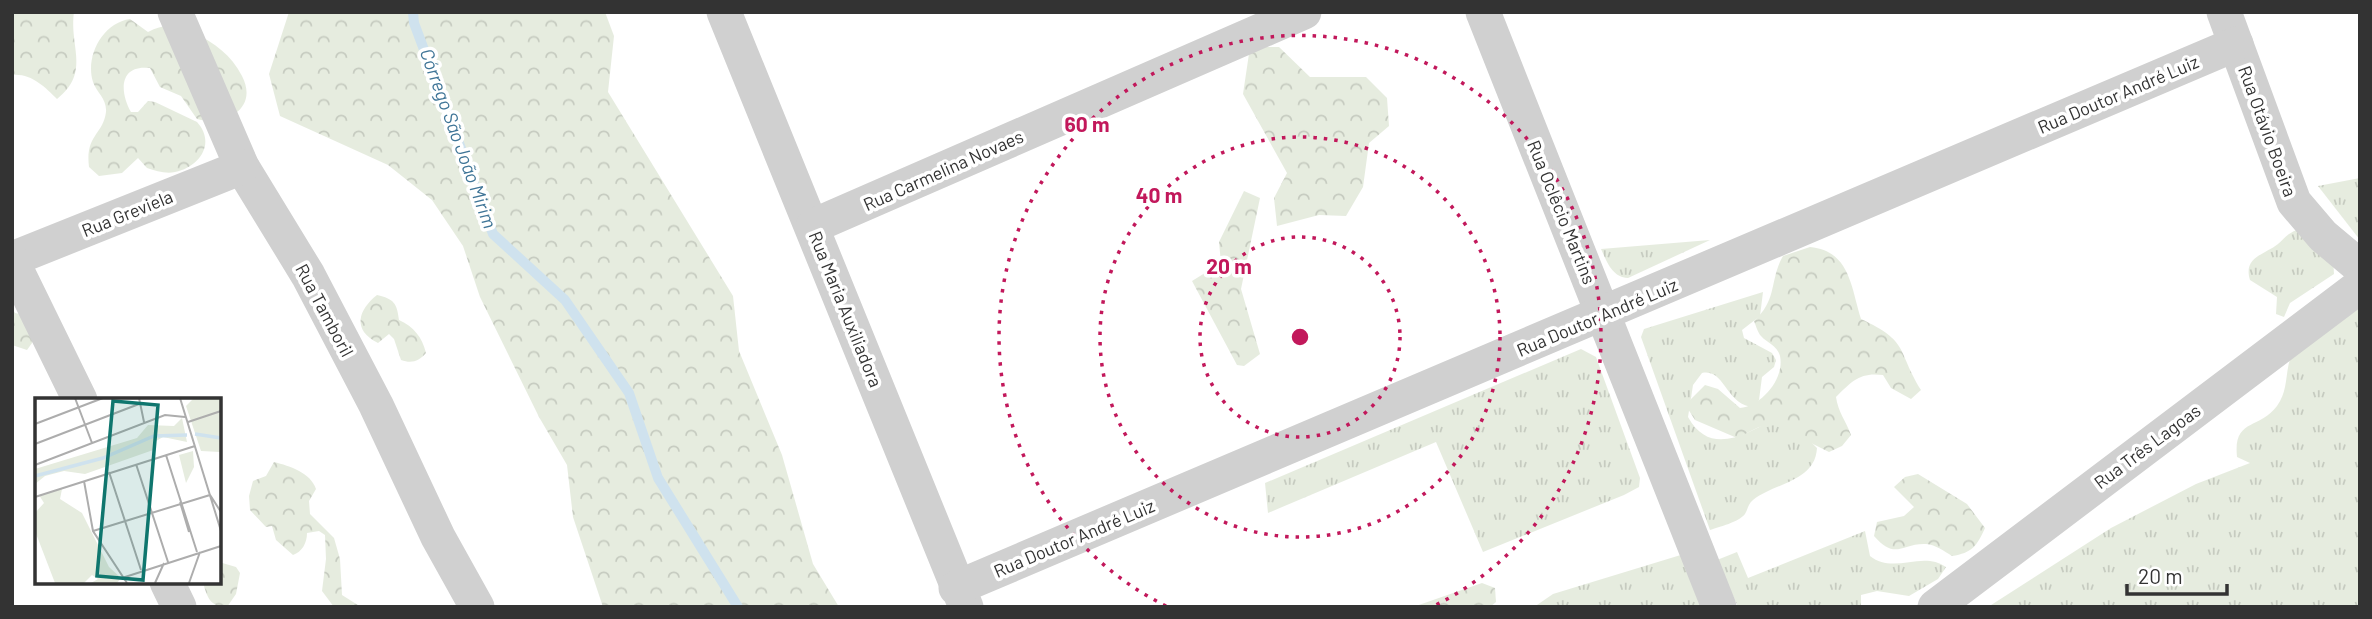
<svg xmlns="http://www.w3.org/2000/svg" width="2372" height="619" font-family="Barlow,sans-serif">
	<defs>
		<pattern id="grass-tufts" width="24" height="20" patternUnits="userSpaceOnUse" patternTransform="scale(1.75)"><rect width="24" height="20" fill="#e6ecdf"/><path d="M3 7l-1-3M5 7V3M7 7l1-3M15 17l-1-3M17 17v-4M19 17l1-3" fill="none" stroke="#c6cbc0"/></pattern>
		<pattern id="forest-crowns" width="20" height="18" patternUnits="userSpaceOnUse" patternTransform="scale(1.75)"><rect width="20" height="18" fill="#e6ecdf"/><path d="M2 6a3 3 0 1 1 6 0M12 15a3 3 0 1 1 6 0" fill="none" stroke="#c6cbc0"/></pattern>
	</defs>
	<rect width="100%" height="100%" fill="#fff"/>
	<!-- grass -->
	<g fill="url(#grass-tufts)">
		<path d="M2360,178V240L2318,186Z"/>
		<path d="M2297,230L2333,260L2334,274L2290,303L2284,317L2276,314L2277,297L2250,280C2243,257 2264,255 2278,244C2285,238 2288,233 2297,230Z"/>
		<path d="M1710,240L1628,278C1612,277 1607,262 1601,249Z"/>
		<path d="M1763,292L1760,316L1742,330L1744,338L1772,353L1776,360L1774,367L1762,377L1759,400L1754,407C1726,406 1725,368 1702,373L1693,385L1688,417C1710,457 1746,434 1774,419L1806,437L1817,448C1815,482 1774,483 1753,500C1748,504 1748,509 1745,514C1739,522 1719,527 1710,530L1641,337L1644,329Z"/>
		<path d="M2360,300V607H1988L2111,528L2196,484L2250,463L2237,457C2233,418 2259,430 2277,406C2288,390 2285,376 2290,359Z"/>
		<path d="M1581,349L1596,357L1640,478L1639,487L1624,495L1483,552L1436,442L1268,513L1265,483Z"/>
		<path d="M1865,531L1870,556C1894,575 1922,550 1946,567L1938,579L1909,596L1877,591L1861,595V607H1738L1717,560L1737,552L1748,578Z"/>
		<path d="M1684,554L1704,607H1534L1553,594Z"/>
	</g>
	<!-- forest -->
	<g fill="url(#forest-crowns)">
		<path d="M12,12H74C69,47 91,72 57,99C45,87 31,73 12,75Z"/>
		<path d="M289,12H605L614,36L608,92L733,296L739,351L782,455L813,564L839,607H603L573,517L567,465L539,417L480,297L463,246L432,200L388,165L280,116L269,74Z"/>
		<path d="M130,19L148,32C165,23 177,25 194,33C215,43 231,55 242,76C259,109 225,126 197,119L181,96L160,87L150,68C118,64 120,93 131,112H138L148,101L155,102L197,122C216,143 200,167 175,172C166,174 156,171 147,168L138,158L122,173L99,176L89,167C85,135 103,135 106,112C107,99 97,93 93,82C85,57 102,23 130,19Z"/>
		<path d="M1250,47H1279L1310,77H1366L1387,98L1389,126L1369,143L1363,187L1346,216L1319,215L1277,226L1274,198L1287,173L1243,94Z"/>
		<path d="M1244,191L1260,198L1241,289L1260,354L1244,366L1237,365L1192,281L1221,263L1219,242Z"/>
		<path d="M1810,247C1850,251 1851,287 1861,319C1910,342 1896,349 1921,390L1911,399L1891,388L1883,375C1860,372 1852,381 1836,397C1838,412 1846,421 1851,435L1842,446L1829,452L1775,425L1759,427L1737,438L1695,420L1688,409L1690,400L1705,385L1718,389L1740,408C1761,406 1785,379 1780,356C1777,345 1767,343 1761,336C1758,333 1756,326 1754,321C1778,299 1769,281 1783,256Z"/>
		<path d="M377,295C394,299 397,303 399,320C414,327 422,337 426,353C419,361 412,364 401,360L394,339L389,334L378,343C352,330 358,310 377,295Z"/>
		<path d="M12,308L15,313L25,315L37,336L27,350L12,345Z"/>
		<path d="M274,462C290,466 311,473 316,489L309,501L310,514L334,538L340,559L342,595L361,607H334L322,591L326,559L325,535L319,531L307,533C307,543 302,552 293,555L276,540L272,526L266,527L250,510L249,496L253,481L266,476Z"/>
		<path d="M1918,474L1967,504L1985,528C1977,546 1972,553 1952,556C1944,551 1936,545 1926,544C1901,543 1896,561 1874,536L1877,522L1904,516L1914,507L1894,487L1905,477Z"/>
		<path d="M219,562L236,567L240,573L236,594L227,607C210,607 207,597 203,582H219Z"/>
		<path d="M1482,583L1495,588L1496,602L1490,607H1413Z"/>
	</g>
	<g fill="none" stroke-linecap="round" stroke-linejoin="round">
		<!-- stream -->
		<path stroke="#cfe2ee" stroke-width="10" d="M413,12L414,23L493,234L565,300L629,393L658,478L738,607"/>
		<!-- minor -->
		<g stroke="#d0d0d0" stroke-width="35">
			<path d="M175,12L242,167L308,275L376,405L438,537L477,607"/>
			<path d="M724,12L966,607"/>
			<path d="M1483,12L1719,607"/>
			<path d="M2224,12L2294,202L2323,236L2360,267"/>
			<path d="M813,226L1304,12"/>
			<path d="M12,259L242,167"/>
			<path d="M12,261L80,400"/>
			<path d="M167,582L179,607"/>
			<path d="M956,588L2236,44"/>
			<path d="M1935,607L2360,286"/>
		</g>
	</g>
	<!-- distance rings -->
	<g fill="none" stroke="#c2185b" stroke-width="3.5" stroke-dasharray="3.5 7">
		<circle cx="1300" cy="337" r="100"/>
		<circle cx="1300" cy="337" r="200"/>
		<path d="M1166 606A301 301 0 1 1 1434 606"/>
	</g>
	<g text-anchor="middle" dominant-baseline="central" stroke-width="7" stroke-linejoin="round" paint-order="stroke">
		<!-- street labels -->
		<g font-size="18" fill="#333" stroke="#fff">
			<text transform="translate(2118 94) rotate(-23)">Rua Doutor André Luiz</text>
			<text transform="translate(2268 131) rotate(70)">Rua Otávio Boeira</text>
			<text transform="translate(943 170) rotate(-24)">Rua Carmelina Novaes</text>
			<text transform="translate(1562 212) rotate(68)">Rua Oclêcio Martins</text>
			<text transform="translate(127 213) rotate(-22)">Rua Greviela</text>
			<text transform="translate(846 309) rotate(68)">Rua Maria Auxiliadora</text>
			<text transform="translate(325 310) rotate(62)">Rua Tamboril</text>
			<text transform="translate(1597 317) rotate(-23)">Rua Doutor André Luiz</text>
			<text transform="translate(2147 446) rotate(-37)">Rua Três Lagoas</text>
			<text transform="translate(1074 538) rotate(-23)">Rua Doutor André Luiz</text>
		</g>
		<!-- water labels -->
		<g font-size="19" font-style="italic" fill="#3f7597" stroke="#fff">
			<text transform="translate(459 138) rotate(70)">Córrego São João Mirim</text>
		</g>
	</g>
	<!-- overview -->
	<g transform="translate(35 398)">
		<rect width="186" height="186" fill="#fff"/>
		<path d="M27,91L25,101L47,115L74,169L86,180L82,185H56L63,181L57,177L49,185H20L0,133V115L9,105L4,97Z" fill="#e6ecdf"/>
		<path d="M159,0H185V54L166,53L151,8ZM147,20L152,44L128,39L121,43V51L50,76L29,73L10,78L0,86V71L102,40L113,27L139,28ZM158,53L159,69L151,85L144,57Z" fill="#e6ecdf"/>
		<path fill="none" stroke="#cfe2ee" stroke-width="3.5" d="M160,36L186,40M0,78L68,60L119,38L152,37"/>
		<path fill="none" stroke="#adadad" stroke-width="2" d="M40,0L57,45M104,0L109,24M145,0L186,133M153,24L186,13M0,26L68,0M0,46L104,6M131,57L162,154M101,66L133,164M0,67L130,17L150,19M74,74L106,172M49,83L58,133L92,185M0,99L160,48M145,104L154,134M58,133L175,97L186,114M87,180L186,148M120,185L129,165M154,185L165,154"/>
		<path fill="#0f766e" fill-opacity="0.15" stroke="#0f766e" stroke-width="3.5" d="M78,3L123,7L108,182L62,178Z"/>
		<rect width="186" height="186" fill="none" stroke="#333" stroke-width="3.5"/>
	</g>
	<circle cx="1300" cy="337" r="10" fill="#c2185b" stroke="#fff" stroke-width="3.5"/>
	<g font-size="21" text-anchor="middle" font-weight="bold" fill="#c2185b" stroke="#fff" stroke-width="7" stroke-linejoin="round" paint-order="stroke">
		<text x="1087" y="132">60 m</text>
		<text x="1159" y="203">40 m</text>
		<text x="1229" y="274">20 m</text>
	</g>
	<!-- border -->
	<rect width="2372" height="619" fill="none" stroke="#333333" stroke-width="28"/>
	<!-- scale -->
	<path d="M2127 584v10h100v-10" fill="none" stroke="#333333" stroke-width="3.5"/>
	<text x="2138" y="584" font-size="21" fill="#333333" stroke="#ffffff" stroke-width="5" paint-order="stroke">20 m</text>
</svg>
